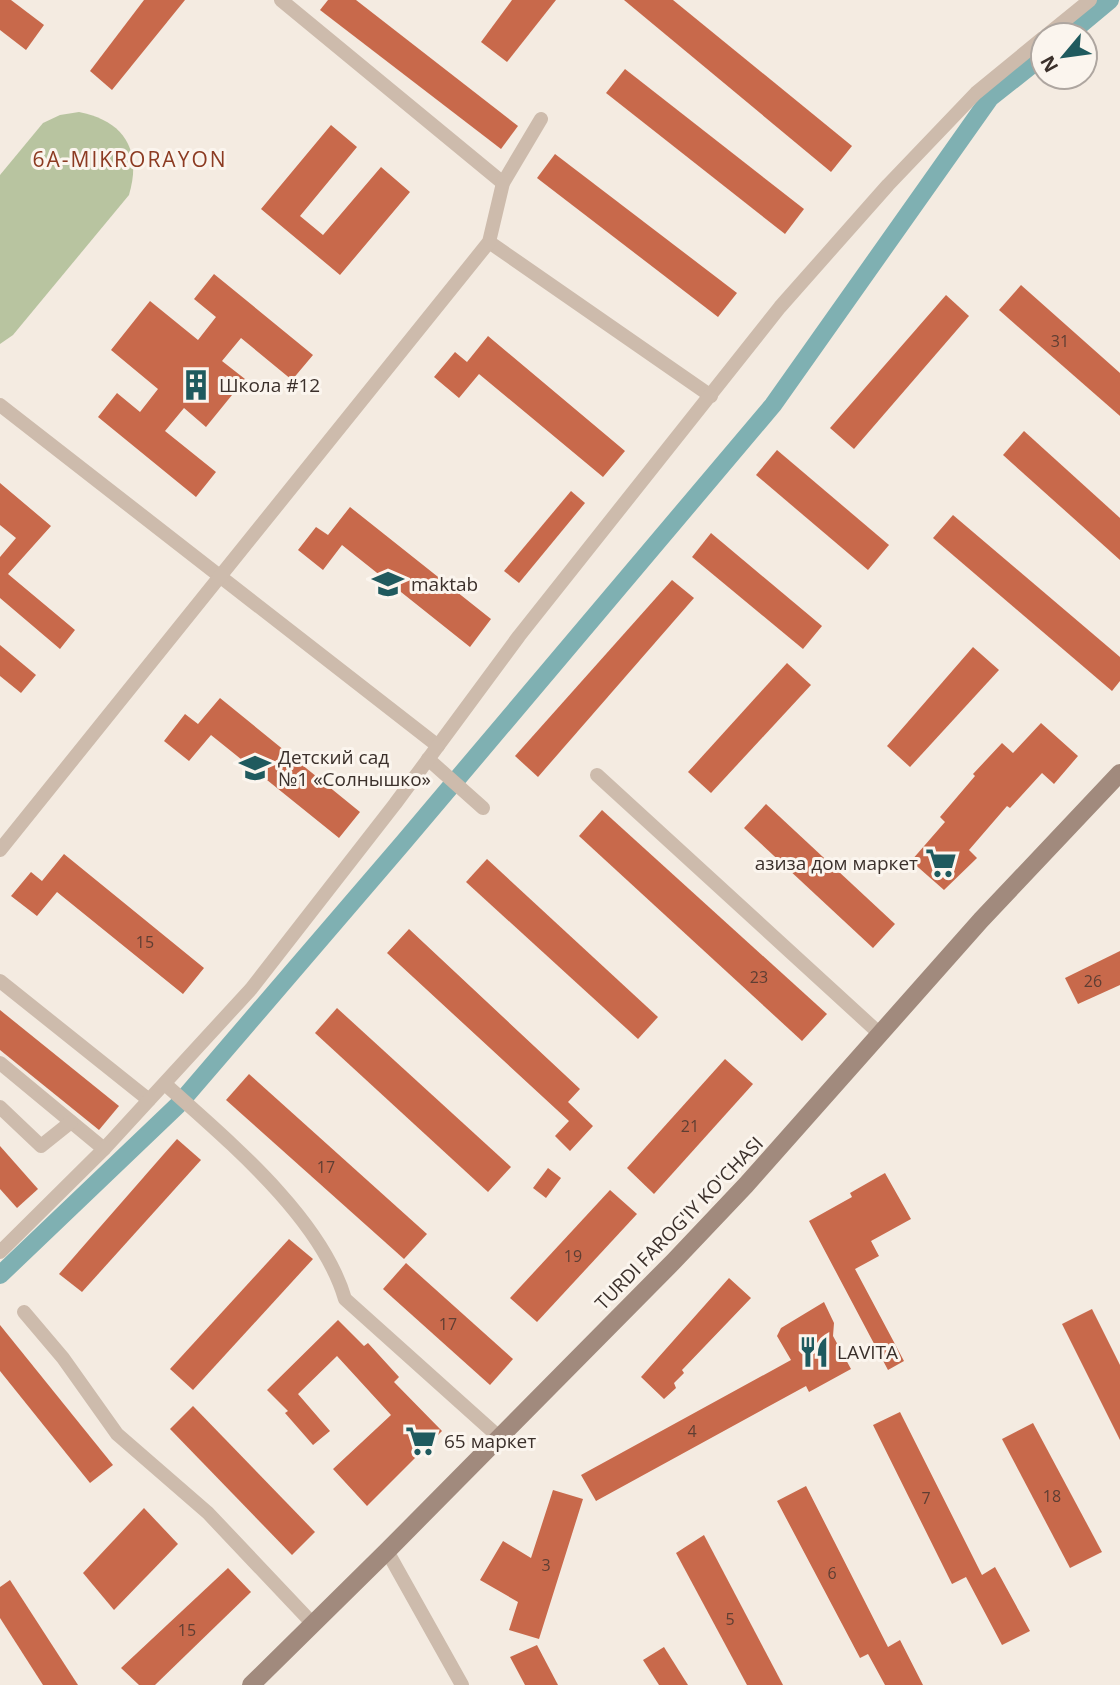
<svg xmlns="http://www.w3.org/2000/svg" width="1120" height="1685" font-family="'Open Sans',sans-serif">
	<rect width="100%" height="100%" fill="#f4ebe1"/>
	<!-- green -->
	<path fill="#b8c4a0" d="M79,112C125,121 142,151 129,195L13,335L0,344V175L43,123L60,115Z"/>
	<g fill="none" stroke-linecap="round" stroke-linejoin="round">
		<!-- canal -->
		<g stroke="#7fb0b2" stroke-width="18">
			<path d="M1068,35L1110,0"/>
			<path d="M0,1275L178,1105L403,843L773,405L990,98L1043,56"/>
		</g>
	</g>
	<!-- building -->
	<g fill="#c8694b">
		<path d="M0,0H11L44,25L26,50L0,30Z"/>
		<path d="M144,0H185L112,90L90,71Z"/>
		<path d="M328,0H356L518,126L501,149L320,10Z"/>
		<path d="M512,0H556L507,62L481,42Z"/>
		<path d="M624,0H673L852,146L831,172Z"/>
		<path d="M625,69L804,209L785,234L606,93Z"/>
		<path d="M331,125L357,147L300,216L323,235L381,167L410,192L340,275L261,209Z"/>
		<path d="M555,154L737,293L718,317L537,178Z"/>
		<path d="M214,274L313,355L292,380L241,338L222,361L245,379L206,427L184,408L165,431L216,472L196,497L98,417L117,393L140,412L158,389L111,350L150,301L198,340L216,317L194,299Z"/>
		<path d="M1021,285L1120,373V416L999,310Z"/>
		<path d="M946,295L969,316L854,449L830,428Z"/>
		<path d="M488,336L625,451L603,477L479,374L459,398L434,377L455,352L467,362Z"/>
		<path d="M1024,431L1120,518V560L1003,455Z"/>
		<path d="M777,450L889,545L868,570L756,475Z"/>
		<path d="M0,483L51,526L8,574L75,630L60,649L0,598V557L16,538L0,525Z"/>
		<path d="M571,491L585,503L519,583L504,571Z"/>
		<path d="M350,507L491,619L470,647L342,545L323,570L298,550L316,527L328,535Z"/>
		<path d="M953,515L1120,657V681L1112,691L933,538Z"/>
		<path d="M711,533L822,626L803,649L692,557Z"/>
		<path d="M672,580L694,598L538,777L515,756Z"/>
		<path d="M0,645L36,675L21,693L0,676Z"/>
		<path d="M973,647L999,670L910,767L887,746Z"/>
		<path d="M787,663L811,685L711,793L688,772Z"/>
		<path d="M220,698L360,812L339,838L211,735L189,761L164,741L185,714L198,724Z"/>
		<path d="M1041,723L1078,756L1054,784L1042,773L1010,808L1007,806L969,850L977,858L944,890L911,861L945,822L940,817L975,776L973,774L1002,743L1013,753Z"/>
		<path d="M766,804L895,924L873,948L744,828Z"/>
		<path d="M602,810L827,1014L802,1041L579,836Z"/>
		<path d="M64,854L204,968L183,994L57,892L37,916L11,896L31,872L42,881Z"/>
		<path d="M487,859L658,1017L638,1039L466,882Z"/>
		<path d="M409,929L580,1089L568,1102L593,1126L570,1151L555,1136L569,1121L387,953Z"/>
		<path d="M1120,951V985L1078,1004L1065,978Z"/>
		<path d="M337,1008L511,1167L488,1192L315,1033Z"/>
		<path d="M0,1010L119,1106L99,1130L0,1050Z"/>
		<path d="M725,1059L753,1084L654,1194L627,1168Z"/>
		<path d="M249,1074L427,1234L404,1259L226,1100Z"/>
		<path d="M177,1139L201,1160L82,1292L59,1274Z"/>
		<path d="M0,1146L38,1189L17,1208L0,1189Z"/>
		<path d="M548,1168L561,1178L546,1198L533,1188Z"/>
		<path d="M885,1173L911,1219L871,1241L879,1256L855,1269L904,1361L888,1370L809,1221L852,1197L850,1193Z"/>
		<path d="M610,1190L637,1214L537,1322L510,1298Z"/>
		<path d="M289,1239L313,1259L193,1390L170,1369Z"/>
		<path d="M406,1263L513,1359L490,1385L383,1289Z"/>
		<path d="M729,1278L751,1298L682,1370L684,1373L674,1383L676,1388L664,1399L641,1377Z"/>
		<path d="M824,1302L834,1323L833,1336L851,1369L809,1392L806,1386L596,1501L581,1475L791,1360L777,1336L781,1328Z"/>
		<path d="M1092,1309L1120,1365V1440L1062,1324Z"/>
		<path d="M338,1320L364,1346L368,1343L399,1377L394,1382L442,1431L367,1506L333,1469L391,1415L337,1356L298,1394L330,1431L313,1445L285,1413L288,1411L267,1390Z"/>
		<path d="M0,1325L113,1465L90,1483L0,1371Z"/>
		<path d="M193,1406L315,1532L292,1555L170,1429Z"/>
		<path d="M900,1412L982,1575L995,1567L1030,1631L1002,1645L966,1577L952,1584L873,1425Z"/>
		<path d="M1033,1423L1102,1552L1070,1568L1002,1439Z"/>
		<path d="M806,1486L888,1647L900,1640L923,1685H885L868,1654L860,1658L777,1501Z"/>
		<path d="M553,1490L583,1499L539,1639L509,1630L518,1602L480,1580L503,1541L531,1558Z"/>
		<path d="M144,1508L178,1544L114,1610L83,1573Z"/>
		<path d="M704,1535L783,1685H747L676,1553Z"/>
		<path d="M228,1568L251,1592L155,1685H139L121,1668Z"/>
		<path d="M10,1580L78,1685H43L0,1618V1587Z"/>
		<path d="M537,1645L558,1685H525L510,1657Z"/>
		<path d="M664,1647L688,1685H659L643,1660Z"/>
	</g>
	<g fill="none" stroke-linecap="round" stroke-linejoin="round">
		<!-- street -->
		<g stroke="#cdbbac" stroke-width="14">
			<path d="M281,0L503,183"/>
			<path d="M1047,35L1090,0"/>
			<path d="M489,242L711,396"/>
			<path d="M0,405L438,746"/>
			<path d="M428,759L483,808"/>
			<path d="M597,775L880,1034"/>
			<path d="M0,850L489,242L503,183L541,119"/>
			<path d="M0,981L149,1100"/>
			<path d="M0,1063L104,1149"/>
			<path d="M165,1084C227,1140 321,1217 345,1299L500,1438"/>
			<path d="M0,1107L41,1146L71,1122"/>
			<path d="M0,1252L104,1149L251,989L395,804L519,636L780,307L888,185L976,93L1043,38"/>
			<path d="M24,1312L63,1358L117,1434L208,1513L313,1624"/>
			<path d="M387,1551L462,1685"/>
		</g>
		<!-- secondary -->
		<path stroke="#a18a7d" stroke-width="18" d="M251,1685L387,1551L674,1261L746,1185L981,920L1120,773"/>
	</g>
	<!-- icons -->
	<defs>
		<symbol id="building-bare" viewBox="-9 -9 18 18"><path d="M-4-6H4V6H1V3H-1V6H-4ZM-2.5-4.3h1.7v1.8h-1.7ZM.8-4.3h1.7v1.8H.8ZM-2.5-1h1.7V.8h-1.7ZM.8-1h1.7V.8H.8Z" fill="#1f5a5e" stroke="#fbf5ee" stroke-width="2.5" paint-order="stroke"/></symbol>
		<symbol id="school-bare" viewBox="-9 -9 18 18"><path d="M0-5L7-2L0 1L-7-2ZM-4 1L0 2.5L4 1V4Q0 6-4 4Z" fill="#1f5a5e" stroke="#fbf5ee" stroke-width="2.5" paint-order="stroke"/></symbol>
		<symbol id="supermarket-bare" viewBox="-9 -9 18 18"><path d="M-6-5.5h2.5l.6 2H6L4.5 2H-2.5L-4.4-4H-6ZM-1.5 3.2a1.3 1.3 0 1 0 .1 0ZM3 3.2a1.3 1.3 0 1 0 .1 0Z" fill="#1f5a5e" stroke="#fbf5ee" stroke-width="2.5" paint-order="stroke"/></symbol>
		<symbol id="restaurant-bare" viewBox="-9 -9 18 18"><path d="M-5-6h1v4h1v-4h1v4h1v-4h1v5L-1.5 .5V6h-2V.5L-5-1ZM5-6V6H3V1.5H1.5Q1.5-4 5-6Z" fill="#1f5a5e" stroke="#fbf5ee" stroke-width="2.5" paint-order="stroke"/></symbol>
	</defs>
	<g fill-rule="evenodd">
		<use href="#building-bare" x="174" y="363" width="44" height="44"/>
		<use href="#school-bare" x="366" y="562" width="44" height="44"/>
		<use href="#school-bare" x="233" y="746" width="44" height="44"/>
		<use href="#supermarket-bare" x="919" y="841" width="44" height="44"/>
		<use href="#restaurant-bare" x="792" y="1330" width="44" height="44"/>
		<use href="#supermarket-bare" x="399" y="1419" width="44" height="44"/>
	</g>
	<g text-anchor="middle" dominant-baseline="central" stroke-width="6" stroke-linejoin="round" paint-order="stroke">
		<!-- number labels -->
		<g font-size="16" fill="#5e3e33">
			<text x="1060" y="341">31</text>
			<text x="145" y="942">15</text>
			<text x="759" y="977">23</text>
			<text x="1093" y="981">26</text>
			<text x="690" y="1126">21</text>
			<text x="326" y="1167">17</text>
			<text x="573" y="1256">19</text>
			<text x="448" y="1324">17</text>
			<text x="692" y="1431">4</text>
			<text x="1052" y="1496">18</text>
			<text x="926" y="1498">7</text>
			<text x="546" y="1565">3</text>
			<text x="832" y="1573">6</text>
			<text x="730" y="1619">5</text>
			<text x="187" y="1630">15</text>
		</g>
		<!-- poi labels -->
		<g font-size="19" fill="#3b302b" stroke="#fbf5ee" text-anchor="start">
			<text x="219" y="385">Школа #12</text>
			<text x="411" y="584">maktab</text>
			<text x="278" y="757">Детский сад<tspan x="278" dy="22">№1 «Солнышко»</tspan></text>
			<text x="918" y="863" text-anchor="end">азиза дом маркет</text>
			<text x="837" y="1352">LAVITA</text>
			<text x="444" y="1441">65 маркет</text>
		</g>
		<!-- street labels -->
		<g font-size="19" fill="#3b302b" stroke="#fbf5ee">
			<text transform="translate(679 1223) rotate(-46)">TURDI FAROG'IY KO'CHASI</text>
		</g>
		<!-- neighbourhood labels -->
		<g font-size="21" letter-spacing="2" fill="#8c3b22" stroke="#fbf5ee">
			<text x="130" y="159">6A-MIKRORAYON</text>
		</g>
	</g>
	<!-- north arrow -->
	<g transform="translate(1064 56) rotate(241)"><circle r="33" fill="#fbf5ee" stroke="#aea6a0" stroke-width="2"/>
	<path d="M0-5L12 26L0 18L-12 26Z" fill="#1f5a5e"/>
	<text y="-10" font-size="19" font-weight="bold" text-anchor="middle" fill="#3b302b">N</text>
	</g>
</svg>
